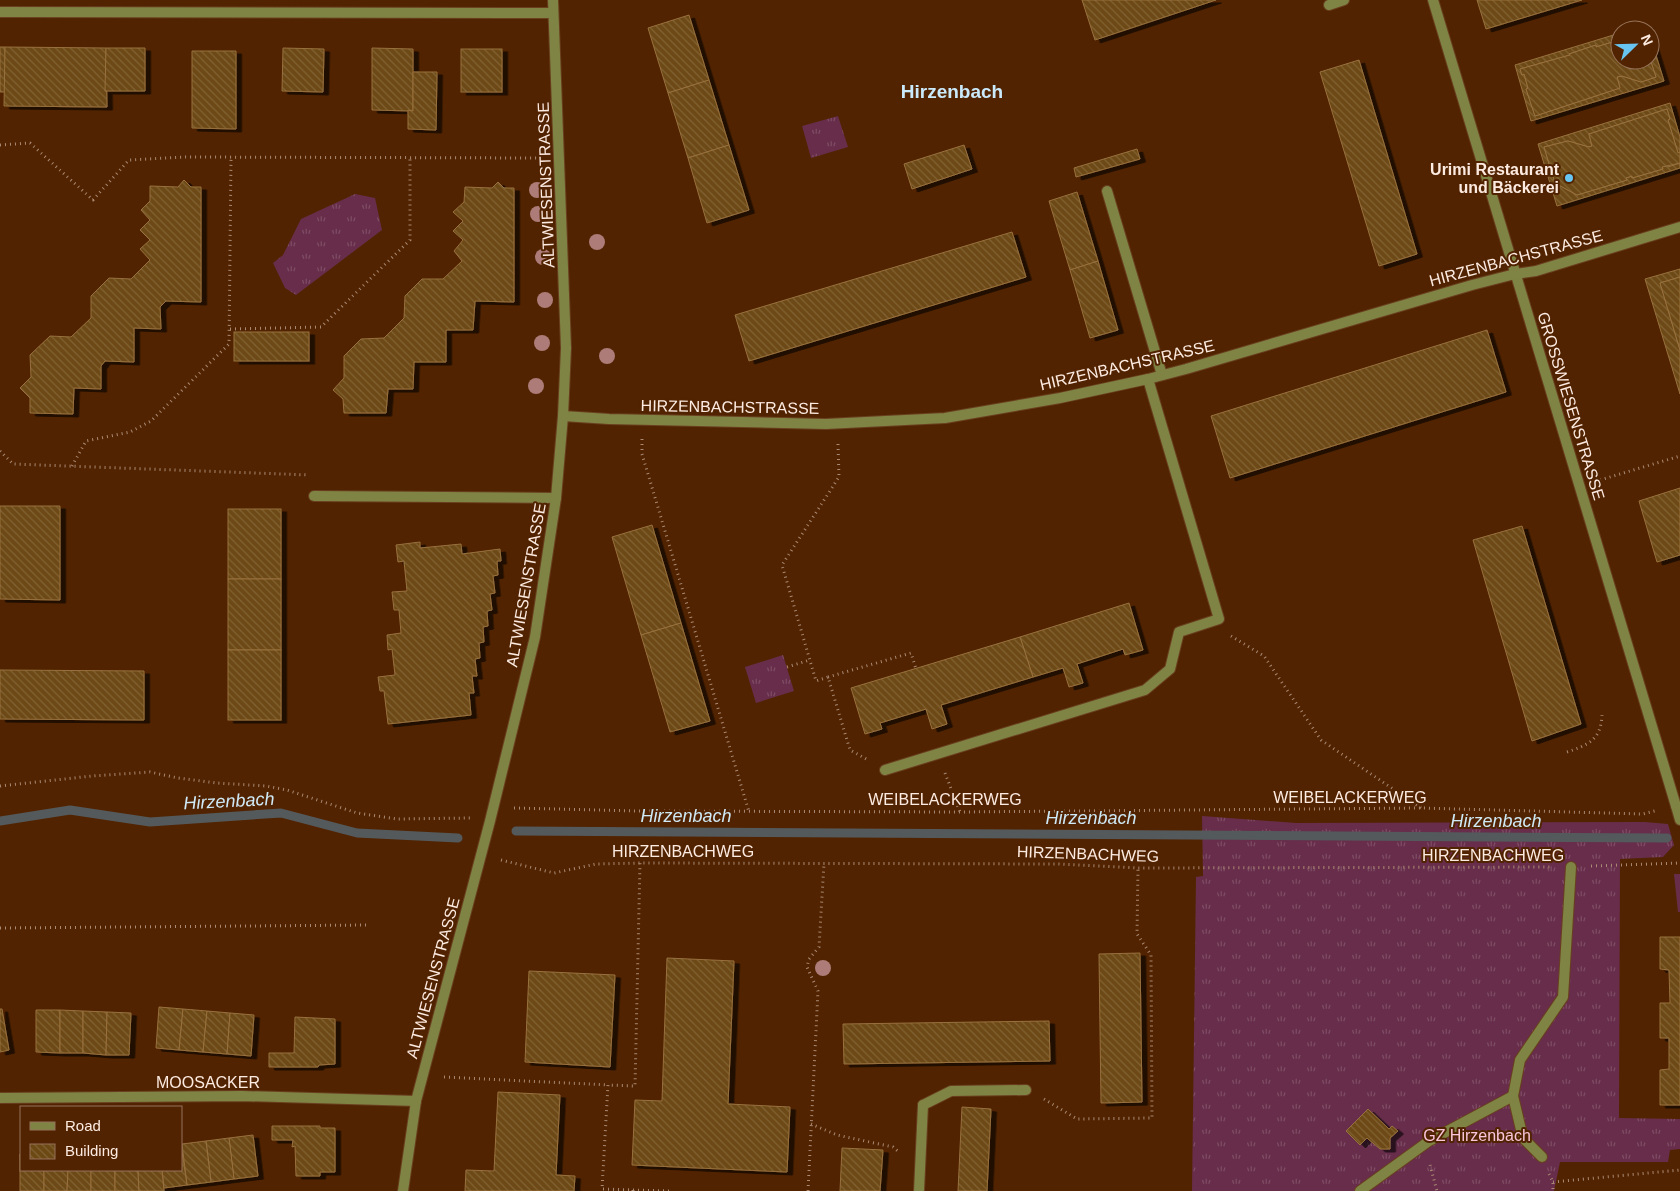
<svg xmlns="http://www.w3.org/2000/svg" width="1680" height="1191" font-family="Arial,sans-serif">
	<defs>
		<pattern id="grass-tufts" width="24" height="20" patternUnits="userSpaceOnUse" patternTransform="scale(1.25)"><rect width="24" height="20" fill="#672d4a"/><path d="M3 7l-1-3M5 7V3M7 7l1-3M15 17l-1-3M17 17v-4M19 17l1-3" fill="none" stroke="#7e4c64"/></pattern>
		<pattern id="building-back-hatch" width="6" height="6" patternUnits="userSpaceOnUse" patternTransform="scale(1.25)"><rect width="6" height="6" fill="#6c4813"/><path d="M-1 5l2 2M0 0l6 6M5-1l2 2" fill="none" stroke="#826335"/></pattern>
		<filter id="shadow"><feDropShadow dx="5.5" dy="3" stdDeviation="0" flood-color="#0009"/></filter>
	</defs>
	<rect width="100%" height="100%" fill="#512300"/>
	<!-- grass -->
	<g fill="url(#grass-tufts)">
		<path d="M838,116L848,147L811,158L802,126Z"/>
		<path d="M355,194L375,198L382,230L296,295L285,288L273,263L283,255L301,219Z"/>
		<path d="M783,655L794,691L756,703L745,667Z"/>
		<path d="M1202,816L1296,823L1645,822L1668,824L1674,845L1663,857L1620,859L1619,1118L1680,1119V1149L1670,1150L1668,1162H1560L1554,1191H1192L1196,877L1203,876Z"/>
		<path d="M1674,874H1680V912H1678Z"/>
	</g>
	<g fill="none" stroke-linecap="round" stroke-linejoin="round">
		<!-- stream -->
		<g stroke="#54595c" stroke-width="9">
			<path d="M0,821L70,810L150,822L281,813L357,833L458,838"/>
			<path d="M516,831L1667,838"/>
		</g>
	</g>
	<!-- building -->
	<g fill="url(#building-back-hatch)" stroke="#98713f" filter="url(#shadow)">
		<path d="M1082,0H1216L1095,40Z"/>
		<path d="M1477,0H1582L1486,29Z"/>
		<path d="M689,15L709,80L668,93L648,28Z"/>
		<path d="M1647,25L1648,30H1631Z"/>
		<path d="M1620,33V38L1615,40L1616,41L1596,47V45L1569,54L1570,55L1520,69L1522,75L1524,74L1528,88L1526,89L1535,116L1620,88L1617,77L1622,76L1641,82L1656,77L1650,59V36L1664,81L1531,121L1515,65Z"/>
		<path d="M1620,38V60L1650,59L1656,77L1641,82L1622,76L1617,77L1620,88L1535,116L1526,89L1528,88L1524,74L1522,75L1520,69L1570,55L1569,54L1596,45V47L1616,41L1615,40Z"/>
		<path d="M0,47H5L6,92H0Z"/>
		<path d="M5,47L106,48L107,107L4,106Z"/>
		<path d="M106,48H145V91H105Z"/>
		<path d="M283,48L324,49L323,92L282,91Z"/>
		<path d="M372,48L413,49V111L372,110Z"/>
		<rect x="461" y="49" width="41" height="43"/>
		<path d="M192,51H236V129L192,128Z"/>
		<path d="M1359,60L1417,254L1379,266L1320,72Z"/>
		<path d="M413,72H437L436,130L408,129V110L413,111Z"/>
		<path d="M709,80L729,145L688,158L668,93Z"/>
		<path d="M1670,103L1680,137V152L1678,153L1668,120L1670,119L1667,109L1589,134L1592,146L1589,147L1568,141L1544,147L1555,183L1577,195L1627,180L1626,178L1632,176V178L1663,169L1662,167L1668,165V167L1680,163V168L1557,206L1538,144Z"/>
		<path d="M1667,109L1670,119L1668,120L1678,153L1680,152V163L1662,167L1663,169L1632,178V176L1626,178L1627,180L1577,195L1555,183L1544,147L1568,141L1589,147L1592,146L1589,134Z"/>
		<path d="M729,145L749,210L707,223L688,158Z"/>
		<path d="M964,145L972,169L912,189L904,164Z"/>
		<path d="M1137,149L1140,159L1076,177L1074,168Z"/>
		<path d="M184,180L191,187H201V302L166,301L160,307L161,329L134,328V362L105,361L101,366V389L74,388L73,414L30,413V398L20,388L31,377L30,355L50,336L71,337L91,318V296L109,278L131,279L150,260L140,249L150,240L140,230L150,220L141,210L150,201V186L178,187Z"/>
		<path d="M498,182L504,188H514V302L475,301L473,330H446V362H414L413,389H388L386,413H344L343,399L333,390L344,378V356L361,339L384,338L404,318L405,296L422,279H443L462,261L454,251L463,240L453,231L463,221L453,212L464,202L465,187L492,188Z"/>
		<path d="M1077,192L1098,261L1070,270L1049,201Z"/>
		<path d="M1012,232L1026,277L749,361L735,315Z"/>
		<path d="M1098,261L1118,330L1090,338L1070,270Z"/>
		<path d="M1680,269V277L1660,283L1680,350V394L1645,279Z"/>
		<path d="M1680,277V350L1660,283Z"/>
		<path d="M1487,330L1506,392L1230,478L1211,416Z"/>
		<rect x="234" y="332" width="75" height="29"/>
		<path d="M1680,488V555L1657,562L1639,501Z"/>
		<path d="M0,506H60V600L0,599Z"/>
		<rect x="228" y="509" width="53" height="70"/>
		<path d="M652,525L681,623L641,635L612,537Z"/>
		<path d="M1522,526L1581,724L1532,741L1473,540Z"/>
		<path d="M420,542V548L461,544L462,554L500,549L501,561H497L498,575L493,576L495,593L490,594L492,610L487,611L488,626L483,627L484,642L479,643L480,658L475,659L477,676H472L474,693H469L471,715L388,724L384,691H380L378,677L395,675L392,649L388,650L387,635L401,633L399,610H394L392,592L407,591L404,561L398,562L396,545Z"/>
		<rect x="228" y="579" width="53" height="71"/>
		<path d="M1129,603L1143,650L1125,655L1123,649L1077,664L1083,683L1069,687L1063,668L1033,677L1020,637Z"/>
		<path d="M681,623L710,721L670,732L641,635Z"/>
		<path d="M1020,637L1033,677L941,705L947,724L932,729L926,709L880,723L882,729L865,734L851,688Z"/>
		<rect x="228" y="650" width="53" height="70"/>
		<path d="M0,670L144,671V720L0,719Z"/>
		<path d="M1660,937H1680V1105H1660V1070L1669,1069V1038H1660V1003H1670L1669,970L1660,969Z"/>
		<path d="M1140,953L1142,1102L1101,1103L1099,954Z"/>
		<path d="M667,958L734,961L728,1104L790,1107L787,1172L632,1165L635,1100L662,1101Z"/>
		<path d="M529,971L615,975L610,1067L525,1062Z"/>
		<path d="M159,1007L183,1009L179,1050L156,1048Z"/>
		<path d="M0,1009H2L9,1050L0,1052Z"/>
		<path d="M183,1009L207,1011L203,1052L179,1050Z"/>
		<path d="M36,1010H60V1053L36,1052Z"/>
		<path d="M60,1010L83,1011V1053H60Z"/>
		<path d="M83,1011L107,1012L106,1055L83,1053Z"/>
		<path d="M207,1011L230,1013L227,1054L203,1052Z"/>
		<path d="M107,1012L131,1013L129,1055H106Z"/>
		<path d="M230,1013L254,1015L251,1056L227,1054Z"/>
		<path d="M295,1017L335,1019V1064L319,1065L318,1067H269V1053H294Z"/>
		<path d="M1049,1021L1050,1061L844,1064L843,1024Z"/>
		<path d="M498,1092L560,1095L556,1175L575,1176L574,1191H465L466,1170L494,1171Z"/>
		<path d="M962,1107L991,1109L987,1191H958Z"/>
		<path d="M1368,1109L1389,1129L1392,1126L1398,1131L1390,1138V1149H1380L1367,1138L1360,1145L1346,1131Z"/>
		<path d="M272,1126H320V1128H335V1172H320V1176H296L295,1146L292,1147L293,1140H272Z"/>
		<path d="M253,1135L258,1176L234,1179L229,1138Z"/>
		<path d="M229,1138L234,1179L211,1182L206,1141Z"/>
		<path d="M206,1141L211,1182L187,1185L182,1144Z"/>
		<path d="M181,1144L187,1185L164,1188L162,1170H181Z"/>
		<path d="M842,1148L883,1150L880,1191H840Z"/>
		<path d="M20,1154L21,1170H44V1191H20Z"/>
		<path d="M44,1170H68L67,1191H44Z"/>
		<path d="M68,1170H91V1191H67Z"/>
		<rect x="91" y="1170" width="24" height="21"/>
		<path d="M115,1170H138L139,1191H115Z"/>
		<path d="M138,1170H162L164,1191H139Z"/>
	</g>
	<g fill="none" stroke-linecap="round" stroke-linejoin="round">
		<defs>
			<g id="lane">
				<path d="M1329,5L1344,0"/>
				<path d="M1107,191L1162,375"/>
				<path d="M314,496L556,498"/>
				<path d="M885,770L1145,690L1170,669L1179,632L1219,619L1148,379"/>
				<path d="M1676,806L1680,820"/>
				<path d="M923,1105L951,1091L1026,1090"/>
				<path d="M1542,1157L1523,1138L1513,1096L1520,1060L1563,997L1571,867"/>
				<path d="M1360,1191L1429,1141L1513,1096"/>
			</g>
			<g id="street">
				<path d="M1433,0L1676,806"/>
				<path d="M0,12L553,13"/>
				<path d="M563,416L609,419L826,424L945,418L1060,398L1148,379L1186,369L1472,285L1515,274L1536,271L1680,227"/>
				<path d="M0,1098L242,1096L416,1101"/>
				<path d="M403,1191L416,1101L490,821L535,637L556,498L563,416L566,348L553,0"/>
				<path d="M919,1191L923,1105"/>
			</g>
		</defs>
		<!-- lane casing -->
		<use href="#lane" stroke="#693f1f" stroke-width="12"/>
		<!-- street casing -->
		<use href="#street" stroke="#693f1f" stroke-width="12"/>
		<!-- path -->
		<g stroke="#aa8a74" stroke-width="3" stroke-dasharray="1 4" stroke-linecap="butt">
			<path d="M0,145L30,143L93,200L129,160L186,157L539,158"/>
			<path d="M230,329L321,327L410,240V158"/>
			<path d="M642,439V454L749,812"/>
			<path d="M838,444L839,477L782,565L816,681L828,677L850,750L868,760"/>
			<path d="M0,451L13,464L309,475"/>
			<path d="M72,466L86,441L130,432L151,421L229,344L231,157"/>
			<path d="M1600,480L1680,456"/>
			<path d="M1231,636L1264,656L1321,740L1421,808"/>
			<path d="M787,667L810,660"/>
			<path d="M828,677L911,653L916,669"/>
			<path d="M1567,752C1588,745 1601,740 1602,715"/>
			<path d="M945,773L960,812"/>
			<path d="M0,786L92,776L150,772L178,778L217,783L266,786L287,790L357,813L397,819L470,818"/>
			<path d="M514,808L638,811L960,812L1421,808L1643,814L1658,810"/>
			<path d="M501,860L554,873L596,864L640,863L1059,864L1138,868L1552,867"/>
			<path d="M1591,866L1680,863"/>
			<path d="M0,928L369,925"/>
			<path d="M444,1077L608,1085"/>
			<path d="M1044,1099L1077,1119L1152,1118L1151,955L1137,934L1138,868"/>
			<path d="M811,1124L837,1135L893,1147L900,1153"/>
			<path d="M1430,1165L1437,1191"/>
			<path d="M1549,1174L1553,1182V1191"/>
			<path d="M1553,1182L1680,1170"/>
			<path d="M633,1190L669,1191"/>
			<path d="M633,1191V1190L602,1189L608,1085L635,1086L640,863"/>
			<path d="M808,1191L818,991L807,967L809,959L819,947L824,863"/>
		</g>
		<!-- lane -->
		<use href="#lane" stroke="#7f8343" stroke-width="10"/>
		<!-- street -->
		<use href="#street" stroke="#7f8343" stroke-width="10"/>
	</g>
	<!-- trees -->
	<g fill="#ad7c78">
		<circle cx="537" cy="190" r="8"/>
		<circle cx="538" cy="214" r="8"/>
		<circle cx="597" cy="242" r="8"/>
		<circle cx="543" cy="257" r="8"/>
		<circle cx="545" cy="300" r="8"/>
		<circle cx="542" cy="343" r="8"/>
		<circle cx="607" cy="356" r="8"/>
		<circle cx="536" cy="386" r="8"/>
		<circle cx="823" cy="968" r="8"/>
	</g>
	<!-- markers -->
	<circle fill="#68c4f0" stroke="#512300" stroke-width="2" cx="1569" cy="178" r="5"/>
	<g text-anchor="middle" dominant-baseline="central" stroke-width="4" stroke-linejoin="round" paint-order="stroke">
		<!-- poi labels -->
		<g font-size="16" font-weight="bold" fill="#fdeae0" stroke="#512300" text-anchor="end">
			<text x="1559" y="169">Urimi Restaurant<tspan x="1559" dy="18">und Bäckerei</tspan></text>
		</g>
		<!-- street labels -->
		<g font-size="16" fill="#fdeae0" stroke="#512300">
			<text transform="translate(546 185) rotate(-92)">ALTWIESENSTRASSE</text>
			<text transform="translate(1516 258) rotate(-15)">HIRZENBACHSTRASSE</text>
			<text transform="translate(1127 365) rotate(-13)">HIRZENBACHSTRASSE</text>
			<text transform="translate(1571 406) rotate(73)">GROSSWIESENSTRASSE</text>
			<text transform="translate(730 407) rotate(1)">HIRZENBACHSTRASSE</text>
			<text transform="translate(526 585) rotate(-80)">ALTWIESENSTRASSE</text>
			<text x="1350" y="797">WEIBELACKERWEG</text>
			<text x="945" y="799">WEIBELACKERWEG</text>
			<text x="683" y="851">HIRZENBACHWEG</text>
			<text transform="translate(1088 854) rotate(2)">HIRZENBACHWEG</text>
			<text x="1493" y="855">HIRZENBACHWEG</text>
			<text transform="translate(433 978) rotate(-75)">ALTWIESENSTRASSE</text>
			<text x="208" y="1082">MOOSACKER</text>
		</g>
		<!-- park labels -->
		<g font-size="16" fill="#f9c5db" stroke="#512300">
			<text x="1477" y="1135">GZ Hirzenbach</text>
		</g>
		<!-- water labels -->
		<g font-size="18" font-style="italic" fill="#cfe9f6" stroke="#512300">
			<text transform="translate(229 801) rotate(-3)">Hirzenbach</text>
			<text x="686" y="816">Hirzenbach</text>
			<text x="1091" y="818">Hirzenbach</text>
			<text x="1496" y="821">Hirzenbach</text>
		</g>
		<!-- quarter labels -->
		<g font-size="19" font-weight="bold" fill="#cae9fa" stroke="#512300">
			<text x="952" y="91">Hirzenbach</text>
		</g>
	</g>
	<!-- legend -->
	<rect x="20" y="1106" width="162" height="65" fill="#512300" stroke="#96735a"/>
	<rect x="30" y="1122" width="25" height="8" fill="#7f8343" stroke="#96735a"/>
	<text x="65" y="1131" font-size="15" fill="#fdeae0">Road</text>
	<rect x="30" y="1144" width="25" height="15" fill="url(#building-back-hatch)" stroke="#96735a"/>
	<text x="65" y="1156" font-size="15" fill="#fdeae0">Building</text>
	<!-- north arrow -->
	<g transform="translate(1635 45) rotate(67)"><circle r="24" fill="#512300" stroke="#96735a"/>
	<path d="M0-4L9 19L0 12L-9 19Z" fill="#68c4f0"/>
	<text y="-8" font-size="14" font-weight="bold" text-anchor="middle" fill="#fdeae0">N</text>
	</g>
</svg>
